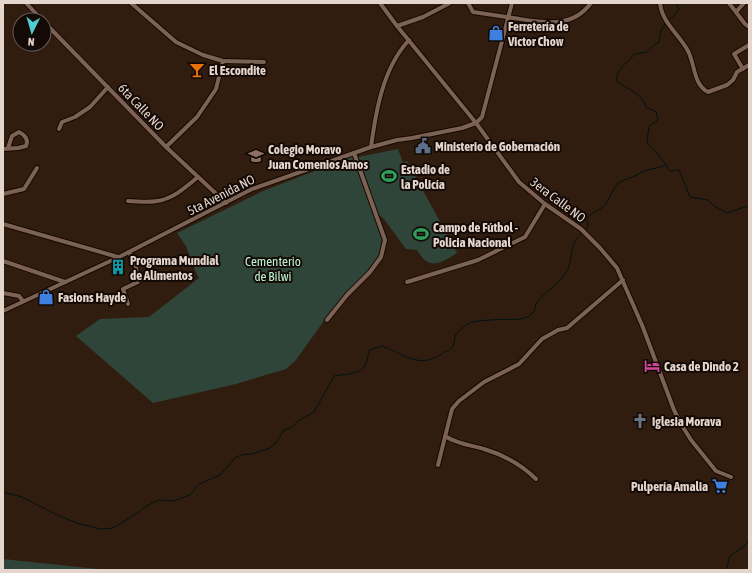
<svg xmlns="http://www.w3.org/2000/svg" width="752" height="573" font-family="'Asap Condensed',sans-serif">
	<rect width="100%" height="100%" fill="#311d10"/>
	<!-- green -->
	<g fill="#2f4539">
		<path d="M398,149L403,163L407,161L457,253C439,264 430,271 417,250L406,249L384,219L378,214L358,157Z"/>
		<path d="M353,156L383,240L379,255L369,270L326,318L296,360L286,369L236,384L153,403L76,336L100,319L149,317L199,278L195,270L186,246L177,233L263,191Z"/>
		<path d="M3,559L107,570H3Z"/>
	</g>
	<g fill="none" stroke-linecap="round" stroke-linejoin="round">
		<!-- stream -->
		<g stroke="#001213" stroke-width="1">
			<path d="M668,21L676,14L679,9L676,3"/>
			<path d="M666,23L661,30L659,42L654,45L647,52L635,54L620,69L617,75V82L636,93L643,100L646,107L656,112L658,120L649,126L647,142L661,158L670,171L679,170L690,197L708,200L714,206L727,213L745,207H749"/>
			<path d="M585,232L588,226C584,213 596,213 603,207C610,201 611,190 618,183C622,180 628,179 632,177C637,175 642,172 647,170C653,169 659,168 665,165"/>
			<path d="M3,492L22,497L59,516L80,524L101,529L113,528L136,514L145,507L154,502L160,500L173,501L190,495L199,484L220,475L235,458L241,455L252,454L270,448L276,443L283,431L292,427L297,422L314,412L334,376C343,374 360,375 365,366C368,361 367,355 370,350L382,346C405,354 419,370 443,353C447,350 450,351 453,346C455,343 454,338 456,334C461,330 466,323 473,322C479,321 485,320 491,320C504,318 523,323 533,313C536,310 534,306 537,302C547,290 561,283 568,269C573,257 569,241 583,233"/>
			<path d="M726,570L730,556L743,547L749,541"/>
		</g>
		<defs>
			<g id="street">
				<path d="M26,3L42,20"/>
				<path d="M131,3L176,42L203,55L223,61L216,89L197,117L166,147"/>
				<path d="M380,3L397,26L476,123L519,182L545,204L581,229L600,248L617,268L642,325L674,410L681,424L691,440L716,471L731,477"/>
				<path d="M468,3L473,12C487,14 500,16 513,18C542,22 571,30 591,3"/>
				<path d="M660,3C662,23 679,34 688,51C695,64 693,84 708,92L727,85L733,80L737,72L749,65"/>
				<path d="M729,3L745,24L749,27"/>
				<path d="M736,12L744,3"/>
				<path d="M44,22L166,147L226,203"/>
				<path d="M397,26L423,17L450,3"/>
				<path d="M223,61L264,62"/>
				<path d="M743,69L734,54L749,45"/>
				<path d="M59,129L62,122L75,117L90,107L108,87"/>
				<path d="M371,147C376,110 383,68 409,40"/>
				<path d="M3,149L18,148L26,146C29,140 25,135 19,132L12,136L8,148"/>
				<path d="M3,194L24,189L37,168"/>
				<path d="M128,201C137,201 147,203 157,201C173,199 186,187 198,177"/>
				<path d="M3,224L118,257"/>
				<path d="M3,261L65,282"/>
				<path d="M407,282L478,260L525,237L545,204"/>
				<path d="M3,293L19,296L23,301"/>
				<path d="M128,304L123,289L138,282L136,267L129,252"/>
				<path d="M3,311L119,257L252,189L371,147L397,140L412,138L462,128L476,123L482,117L512,3"/>
				<path d="M327,320L347,295L370,272L381,257L385,240L354,153"/>
				<path d="M445,436C457,444 470,445 484,449C504,455 521,464 536,479"/>
				<path d="M438,465L452,409L459,401L484,382L519,364L542,339L558,330L567,328L623,280"/>
			</g>
		</defs>
		<!-- street casing -->
		<use href="#street" stroke="#180700" stroke-width="6"/>
		<!-- street -->
		<use href="#street" stroke="#7b6254" stroke-width="4"/>
	</g>
	<!-- icons -->
	<defs>
		<symbol id="shop-bare" viewBox="-9 -9 18 18"><path d="M-5-2.5h2.3a2.7 3.5 0 0 1 5.4 0H5L5.5 6h-11ZM-1.5-2.5h3a1.5 2.3 0 0 0-3 0Z" fill="#3f7fe0" stroke="#130a05" stroke-width="2.5" paint-order="stroke"/></symbol>
		<symbol id="bar-bare" viewBox="-9 -9 18 18"><path d="M-6-5H6L.8 .8V4.5H3.5V6h-7V4.5H-.8V.8Z" fill="#e8710a" stroke="#130a05" stroke-width="2.5" paint-order="stroke"/></symbol>
		<symbol id="civic-bare" viewBox="-9 -9 18 18"><path d="M-.6-6.5H3V-4.5H.6V-3L4-1V1h2V6H-6V1h2V-1L-.6-3ZM-1.2 2.5V6h2.4V2.5Z" fill="#5c6f8a" stroke="#130a05" stroke-width="2.5" paint-order="stroke"/></symbol>
		<symbol id="school-bare" viewBox="-9 -9 18 18"><path d="M0-5L7-2L0 1L-7-2ZM-4 1L0 2.5L4 1V4Q0 6-4 4Z" fill="#8d6e63" stroke="#130a05" stroke-width="2.5" paint-order="stroke"/></symbol>
		<symbol id="stadium-bare" viewBox="-9 -9 18 18"><path d="M0-5a6.5 5 0 1 0 0 10a6.5 5 0 1 0 0-10ZM-3.5-1.8h7v3.6h-7Z" fill="#2e9e5b" stroke="#130a05" stroke-width="2.5" paint-order="stroke"/></symbol>
		<symbol id="building-bare" viewBox="-9 -9 18 18"><path d="M-4-6H4V6H1V3H-1V6H-4ZM-2.5-4.3h1.7v1.8h-1.7ZM.8-4.3h1.7v1.8H.8ZM-2.5-1h1.7V.8h-1.7ZM.8-1h1.7V.8H.8Z" fill="#0f9aa8" stroke="#130a05" stroke-width="2.5" paint-order="stroke"/></symbol>
		<symbol id="hotel-bare" viewBox="-9 -9 18 18"><path d="M-6-4.5h1.5V1H6V5H4.5V3h-9V5H-6ZM-4 0a1.8 1.8 0 1 1 3.6 0ZM.5 0V-2.5h3Q6-2.5 6 0Z" fill="#d1479c" stroke="#130a05" stroke-width="2.5" paint-order="stroke"/></symbol>
		<symbol id="church-bare" viewBox="-9 -9 18 18"><path d="M-1.2-6h2.4v3.5h3.3v2.4h-3.3V6h-2.4V-.1h-3.3v-2.4h3.3Z" fill="#6b7280" stroke="#130a05" stroke-width="2.5" paint-order="stroke"/></symbol>
		<symbol id="supermarket-bare" viewBox="-9 -9 18 18"><path d="M-6-5.5h2.5l.6 2H6L4.5 2H-2.5L-4.4-4H-6ZM-1.5 3.2a1.3 1.3 0 1 0 .1 0ZM3 3.2a1.3 1.3 0 1 0 .1 0Z" fill="#3f7fe0" stroke="#130a05" stroke-width="2.5" paint-order="stroke"/></symbol>
	</defs>
	<g fill-rule="evenodd">
		<use href="#shop-bare" x="485" y="22" width="22" height="22"/>
		<use href="#bar-bare" x="186" y="59" width="22" height="22"/>
		<use href="#civic-bare" x="412" y="135" width="22" height="22"/>
		<use href="#school-bare" x="245" y="145" width="22" height="22"/>
		<use href="#stadium-bare" x="378" y="165" width="22" height="22"/>
		<use href="#stadium-bare" x="410" y="223" width="22" height="22"/>
		<use href="#building-bare" x="107" y="256" width="22" height="22"/>
		<use href="#shop-bare" x="35" y="286" width="22" height="22"/>
		<use href="#hotel-bare" x="641" y="355" width="22" height="22"/>
		<use href="#church-bare" x="629" y="410" width="22" height="22"/>
		<use href="#supermarket-bare" x="709" y="475" width="22" height="22"/>
	</g>
	<g text-anchor="middle" dominant-baseline="central" stroke-width="4" stroke-linejoin="round" paint-order="stroke">
		<!-- poi labels -->
		<g font-size="13" font-weight="bold" fill="#e4d5cd" stroke="#130a05" text-anchor="start">
			<text x="508" y="26">Ferretería de<tspan x="508" dy="15">Victor Chow</tspan></text>
			<text x="209" y="70">El Escondite</text>
			<text x="435" y="146">Ministerio de Gobernación</text>
			<text x="268" y="149">Colegio Moravo<tspan x="268" dy="15">Juan Comenios Amos</tspan></text>
			<text x="401" y="169">Estadio de<tspan x="401" dy="15">la Policía</tspan></text>
			<text x="433" y="227">Campo de Fútbol -<tspan x="433" dy="15">Policia Nacional</tspan></text>
			<text x="130" y="260">Programa Mundial<tspan x="130" dy="15">de Alimentos</tspan></text>
			<text x="58" y="297">Fasions Hayde</text>
			<text x="664" y="366">Casa de Dindo 2</text>
			<text x="652" y="421">Iglesia Morava</text>
			<text x="708" y="486" text-anchor="end">Pulpería Amalia</text>
		</g>
		<!-- street labels -->
		<g font-size="13" fill="#e4d5cd" stroke="#130a05">
			<text transform="translate(141 107) rotate(46)">6ta Calle NO</text>
			<text transform="translate(221 195) rotate(-27)">5ta Avenida NO</text>
			<text transform="translate(558 200) rotate(37)">3era Calle NO</text>
		</g>
		<!-- park labels -->
		<g font-size="13" fill="#bcf3d4" stroke="#130a05">
			<text x="273" y="261">Cementerio<tspan x="273" dy="15">de Bilwi</tspan></text>
		</g>
	</g>
	<!-- border -->
	<rect width="752" height="573" fill="none" stroke="#e4d5cd" stroke-width="8"/>
	<!-- north arrow -->
	<g transform="translate(32 32) rotate(185)"><circle r="19" fill="#130a05" stroke="#675b55"/>
	<path d="M0-3L7 15L0 10L-7 15Z" fill="#51ccd5"/>
	<text y="-6" font-size="11" font-weight="bold" text-anchor="middle" fill="#e4d5cd">N</text>
	</g>
</svg>
